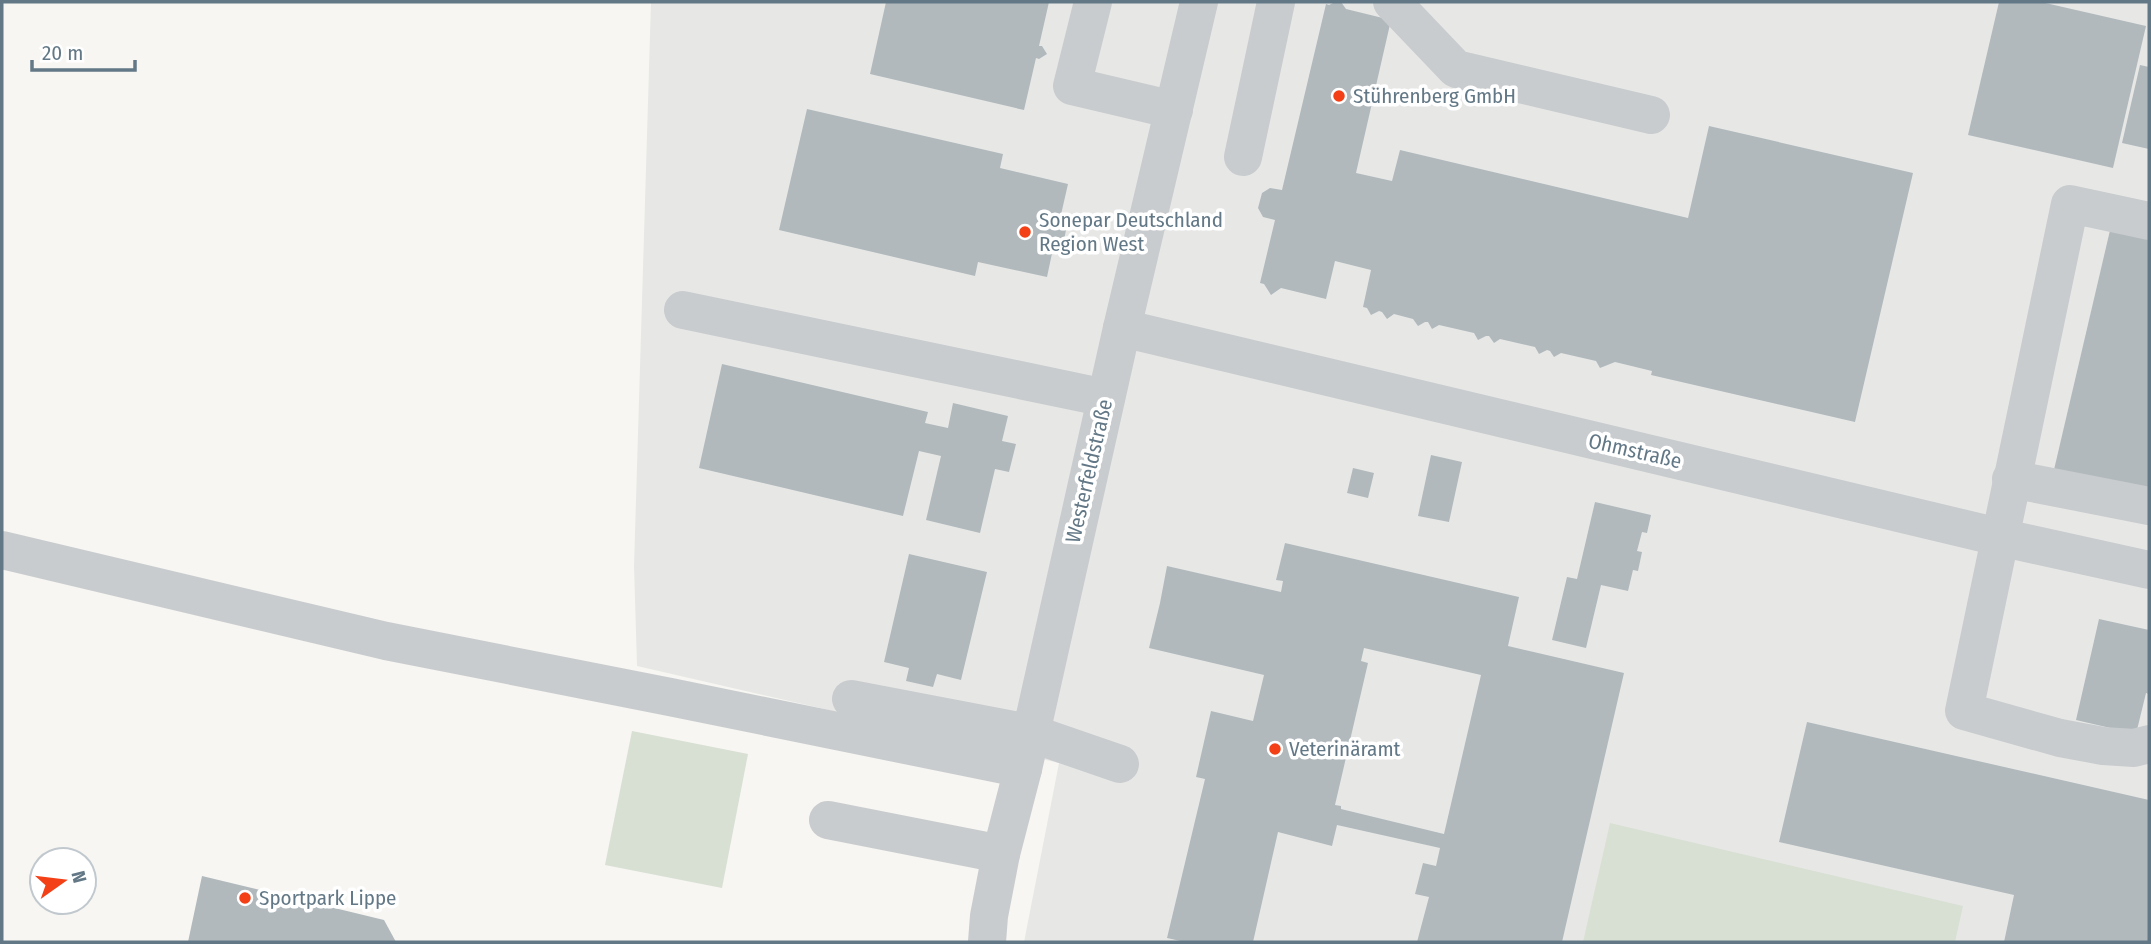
<svg xmlns="http://www.w3.org/2000/svg" width="2151" height="944" font-family="'Fira Sans Condensed',sans-serif">
	<rect width="100%" height="100%" fill="#f7f6f2"/>
	<!-- built -->
	<path fill="#e7e8e6" d="M651,2H2149V942H1024L1059,763L637,666L634,566Z"/>
	<!-- green -->
	<g fill="#d8dfd3">
		<path d="M632,731L748,754L722,888L605,865Z"/>
		<path d="M1610,823L1963,906L1955,942H1583Z"/>
	</g>
	<!-- building -->
	<g fill="#b1b9bd" fill-rule="evenodd">
		<path d="M886,2H1049L1039,46H1042L1047,54L1039,59L1036,58L1024,110L870,74Z"/>
		<path d="M1335,2H1341L1346,9L1391,20L1356,173L1392,181L1400,150L1688,218L1709,126L1913,173L1855,422L1651,375L1652,371L1615,362L1600,368L1596,361L1561,353L1554,357L1550,351L1547,350L1539,354L1535,347L1500,339L1494,343L1489,336H1486L1478,340L1474,333L1439,325L1432,329L1428,322H1425L1418,326L1413,319L1394,314L1387,319L1382,312L1379,311L1371,315L1367,308L1363,307L1371,270L1335,261L1326,299L1281,288L1271,295L1264,284L1260,283L1275,220L1263,217L1258,208L1262,193L1270,188L1282,190L1326,4L1329,5Z"/>
		<path d="M1999,2H2041L2146,26L2113,168L1968,135Z"/>
		<path d="M2140,65L2149,67V149L2122,143Z"/>
		<path d="M807,109L1003,154L1000,168L1068,184L1060,219L1068,220L1063,245L1054,244L1047,277L978,262L975,276L779,230Z"/>
		<path d="M2111,226L2149,235V496L2053,474Z"/>
		<path d="M722,364L928,412L925,423L948,428L953,403L1008,416L1002,441L1016,444L1009,472L995,469L980,533L926,520L941,456L919,451L903,516L699,468Z"/>
		<path d="M1431,455L1462,462L1449,522L1418,516Z"/>
		<path d="M1353,468L1374,473L1368,498L1347,493Z"/>
		<path d="M1595,502L1651,515L1647,533L1642,532L1637,551L1642,552L1638,571L1633,570L1628,591L1601,585L1586,648L1552,640L1567,577L1577,579Z"/>
		<path d="M1285,543L1519,597L1508,646L1624,673L1562,942H1417L1429,897L1415,894L1423,863L1436,866L1440,848L1337,825L1332,846L1278,832L1253,942H1185L1167,938L1205,779L1196,777L1211,711L1253,721L1264,675L1149,648L1160,603L1167,566L1281,592L1283,581L1276,580ZM1364,648L1481,675L1444,834L1341,809V806L1335,805L1368,663L1361,661Z"/>
		<path d="M909,554L987,572L961,680L937,674L933,687L906,681L909,668L884,662Z"/>
		<path d="M2099,619L2149,630V694L2146,693L2136,734L2076,720Z"/>
		<path d="M1807,722L2149,800V942H2004L2014,895L1779,842Z"/>
		<path d="M202,876L384,920L396,942H188Z"/>
	</g>
	<g fill="none" stroke-linecap="round" stroke-linejoin="round">
		<!-- minor -->
		<g stroke="#c9cccf" stroke-width="38">
			<path d="M1093,2L1072,86L1174,110"/>
			<path d="M1392,2L1456,69L1651,115"/>
			<path d="M1243,157L1276,2"/>
			<path d="M2149,221L2070,204L1964,711L2060,738L2103,746L2134,748L2149,744"/>
			<path d="M683,310L1106,398"/>
			<path d="M1122,328L1999,537L2149,570"/>
			<path d="M2011,479L2149,506"/>
			<path d="M2,550L386,641L670,697L1023,769"/>
			<path d="M851,699L1030,733L1120,764"/>
			<path d="M828,820L1001,854"/>
			<path d="M987,942L989,916L1001,854L1023,769L1122,328L1199,2"/>
		</g>
	</g>
	<!-- markers -->
	<g fill="#f34017" stroke="#fff" stroke-width="2.5">
		<circle cx="1339" cy="96" r="7"/>
		<circle cx="1025" cy="232" r="7"/>
		<circle cx="1275" cy="749" r="7"/>
		<circle cx="245" cy="898" r="7"/>
	</g>
	<g text-anchor="middle" dominant-baseline="central" stroke-width="7" stroke-linejoin="round" paint-order="stroke">
		<!-- poi labels -->
		<g font-size="21" fill="#637886" stroke="#fff" text-anchor="start">
			<text x="1353" y="96">Stührenberg GmbH</text>
			<text x="1039" y="220">Sonepar Deutschland<tspan x="1039" dy="24">Region West</tspan></text>
			<text x="1289" y="749">Veterinäramt</text>
			<text x="259" y="898">Sportpark Lippe</text>
		</g>
		<!-- street labels -->
		<g font-size="21" fill="#637886" stroke="#fff">
			<text transform="translate(1635 451) rotate(13)">Ohmstraße</text>
			<text transform="translate(1089 471) rotate(-77)">Westerfeldstraße</text>
		</g>
	</g>
	<!-- border -->
	<rect width="2151" height="944" fill="none" stroke="#637886" stroke-width="7"/>
	<!-- north arrow -->
	<g transform="translate(63 881) rotate(76)"><circle r="33" fill="#ffffff" stroke="#c1c9cf" stroke-width="2"/>
	<path d="M0-5L12 26L0 18L-12 26Z" fill="#f34017"/>
	<text y="-10" font-size="19" font-weight="bold" text-anchor="middle" fill="#637886">N</text>
	</g>
	<!-- scale -->
	<path d="M32 60v10h103v-10" fill="none" stroke="#637886" stroke-width="3.5"/>
	<text x="42" y="60" font-size="21" fill="#637886" stroke="#ffffff" stroke-width="5" paint-order="stroke">20 m</text>
</svg>
